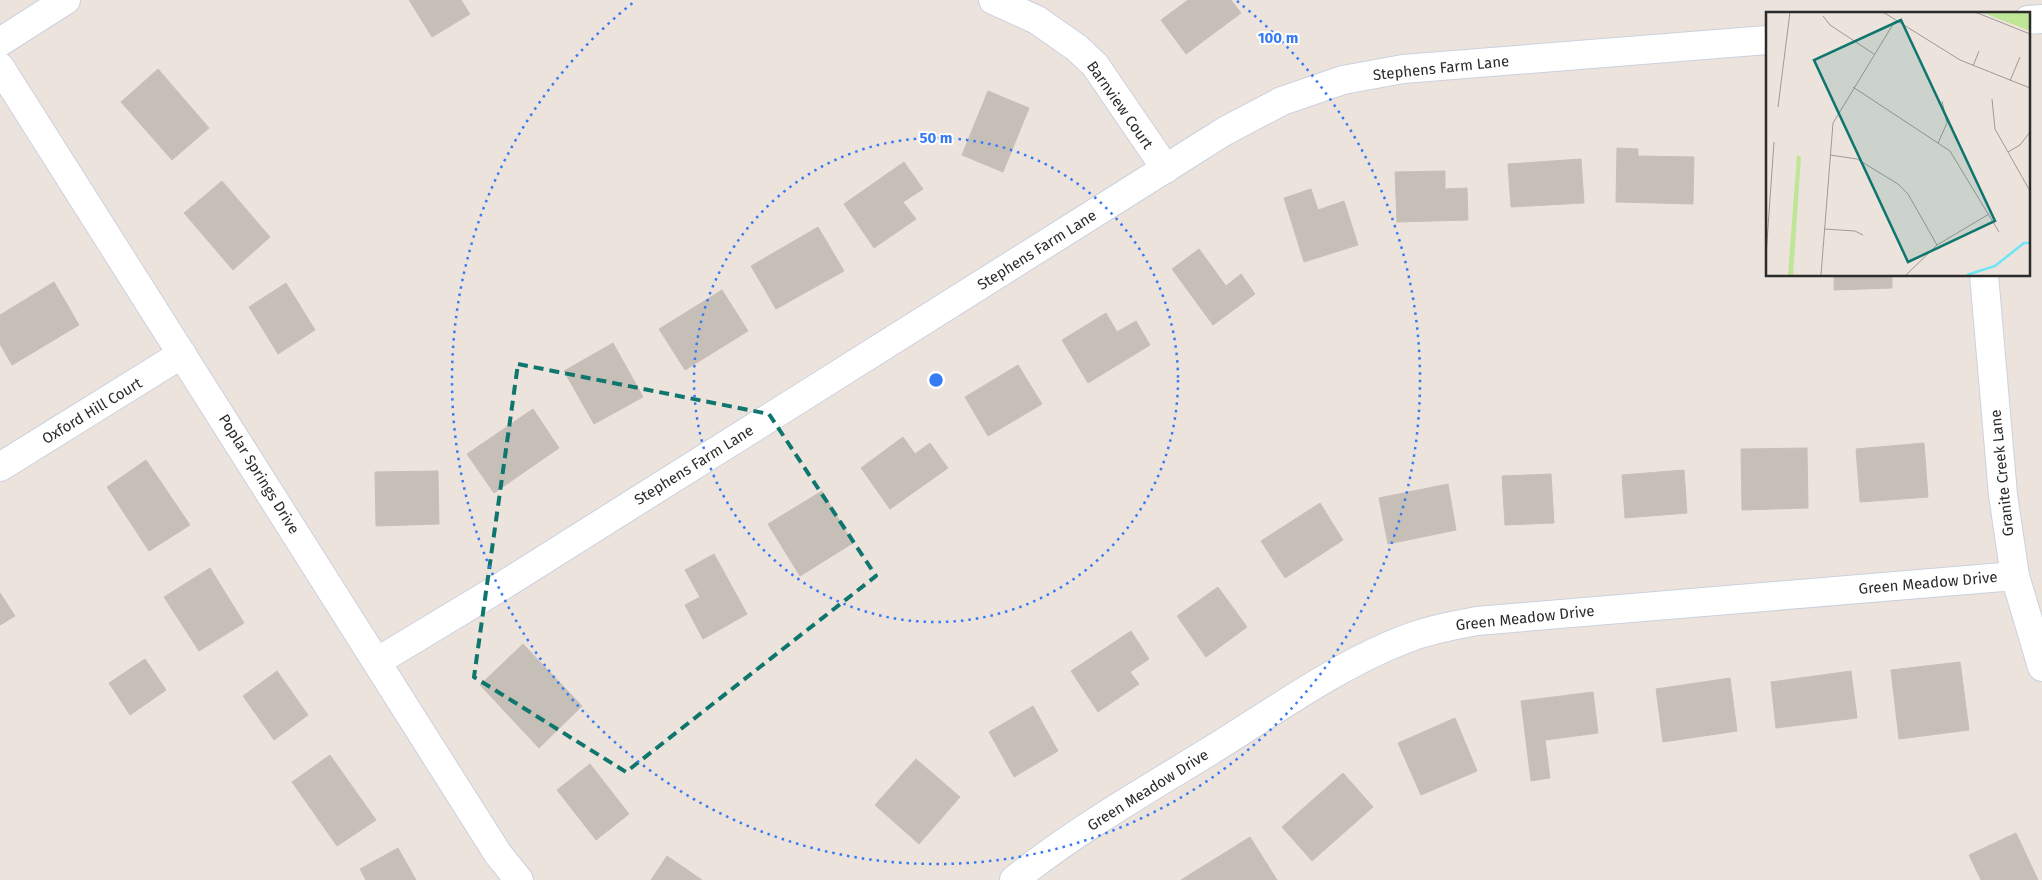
<svg xmlns="http://www.w3.org/2000/svg" width="2042" height="880" font-family="'Fira Sans',sans-serif">
	<rect width="100%" height="100%" fill="#ede3dd"/>
	<!-- building -->
	<g fill="#c6bfb8" stroke="#c9bfb6">
		<path d="M409,0H461L470,14L432,37Z"/>
		<path d="M1188,0H1231L1241,13L1186,54L1161,20Z"/>
		<path d="M158,69L209,128L172,160L121,102Z"/>
		<path d="M988,91L1029,108L1003,172L962,155Z"/>
		<path d="M1617,148L1638,149V156L1694,157L1693,204L1616,202Z"/>
		<path d="M1581,159L1584,203L1511,207L1508,164Z"/>
		<path d="M904,162L923,189L903,202L916,219L874,248L844,204Z"/>
		<path d="M1445,171V189L1467,188L1468,220L1397,222L1395,172Z"/>
		<path d="M222,181L270,237L233,270L184,213Z"/>
		<path d="M1311,189L1318,210L1344,201L1358,245L1304,262L1284,198Z"/>
		<path d="M818,227L844,271L776,309L751,266Z"/>
		<path d="M1199,249L1226,286L1241,274L1255,294L1213,325L1172,269Z"/>
		<path d="M1834,275H1892V288L1834,290Z"/>
		<path d="M54,282L79,325L12,365L0,344V315Z"/>
		<path d="M286,283L315,330L278,354L249,307Z"/>
		<path d="M722,290L748,331L685,370L659,329Z"/>
		<path d="M1106,313L1117,332L1136,321L1150,345L1088,383L1062,340Z"/>
		<path d="M613,343L643,397L594,424L564,371Z"/>
		<path d="M1018,365L1042,404L988,436L965,397Z"/>
		<path d="M533,409L559,448L494,493L467,454Z"/>
		<path d="M903,437L915,454L930,443L948,468L890,509L861,468Z"/>
		<path d="M1924,443L1928,497L1860,502L1856,449Z"/>
		<path d="M1807,448L1808,508L1742,510L1741,449Z"/>
		<path d="M146,460L190,525L149,551L107,487Z"/>
		<path d="M1684,470L1687,513L1625,518L1622,475Z"/>
		<path d="M438,471L439,524L376,526L375,472Z"/>
		<path d="M1551,474L1554,523L1505,525L1502,476Z"/>
		<path d="M1448,484L1456,530L1388,544L1379,498Z"/>
		<path d="M822,491L853,543L800,576L768,524Z"/>
		<path d="M1320,503L1343,540L1285,578L1261,541Z"/>
		<path d="M714,554L747,614L703,639L685,605L700,597L685,570Z"/>
		<path d="M210,568L244,623L199,651L164,597Z"/>
		<path d="M1218,587L1247,627L1206,657L1177,616Z"/>
		<path d="M0,593L15,616L0,625Z"/>
		<path d="M1131,631L1149,659L1130,672L1139,684L1098,712L1071,671Z"/>
		<path d="M523,644L582,706L539,748L480,685Z"/>
		<path d="M145,659L166,690L130,715L109,683Z"/>
		<path d="M1960,662L1969,730L1899,739L1891,670Z"/>
		<path d="M277,671L308,715L274,740L243,696Z"/>
		<path d="M1851,671L1857,718L1776,728L1771,682Z"/>
		<path d="M1730,678L1737,731L1663,742L1656,689Z"/>
		<path d="M1593,692L1598,733L1545,740L1550,778L1531,781L1521,701Z"/>
		<path d="M1033,706L1058,751L1014,777L989,732Z"/>
		<path d="M1455,718L1477,771L1421,795L1398,743Z"/>
		<path d="M330,755L376,820L337,846L292,782Z"/>
		<path d="M916,759L960,797L919,844L875,805Z"/>
		<path d="M590,764L629,814L596,840L557,790Z"/>
		<path d="M1343,773L1373,807L1312,861L1282,827Z"/>
		<path d="M2016,833L2038,880H1981L1969,855Z"/>
		<path d="M1250,837L1277,880H1181Z"/>
		<path d="M398,848L416,880H366L360,869Z"/>
		<path d="M667,856L702,880H651Z"/>
	</g>
	<g fill="none" stroke-linecap="round" stroke-linejoin="round">
		<defs>
			<g id="street">
				<path d="M993,0L1037,20L1077,48L1095,65L1166,169"/>
				<path d="M2028,20L2042,19"/>
				<path d="M0,67L498,854L519,880"/>
				<path d="M1984,275L2003,495L2015,576L2042,667"/>
				<path d="M0,467L182,354"/>
				<path d="M378,661L494,591L1225,131L1282,101L1343,80L1403,69L1767,40"/>
				<path d="M1014,880C1075,831 1143,792 1210,751C1273,712 1342,662 1411,637C1432,629 1455,625 1477,621L2015,576"/>
			</g>
			<path id="secondary" d="M0,42L66,0"/>
		</defs>
		<!-- street casing -->
		<use href="#street" stroke="#cbd1dd" stroke-width="30"/>
		<!-- secondary casing -->
		<use href="#secondary" stroke="#cbd1dd" stroke-width="30"/>
		<!-- street -->
		<use href="#street" stroke="#fff" stroke-width="28"/>
		<!-- secondary -->
		<use href="#secondary" stroke="#fff" stroke-width="28"/>
	</g>
	<!-- marked area -->
	<path fill="none" stroke="#0f766e" stroke-width="4" stroke-dasharray="10 6" stroke-linejoin="round" d="M518,364L769,414L876,576L626,772L474,677Z"/>
	<!-- distance rings -->
	<g fill="none" stroke="#377bf4" stroke-width="2.5" stroke-dasharray="2.5 5">
		<circle cx="936" cy="380" r="242"/>
		<path d="M1237 1A484 484 0 1 1 635 1"/>
	</g>
	<g text-anchor="middle" dominant-baseline="central" stroke-width="4" stroke-linejoin="round" paint-order="stroke">
		<!-- street labels -->
		<g font-size="15" fill="#2b2b2b" stroke="#fff">
			<text transform="translate(1441 68) rotate(-6)">Stephens Farm Lane</text>
			<text transform="translate(1120 105) rotate(55)">Barnview Court</text>
			<text transform="translate(1037 250) rotate(-32)">Stephens Farm Lane</text>
			<text transform="translate(92 411) rotate(-31)">Oxford Hill Court</text>
			<text transform="translate(694 465) rotate(-32)">Stephens Farm Lane</text>
			<text transform="translate(2002 473) rotate(-96)">Granite Creek Lane</text>
			<text transform="translate(259 474) rotate(58)">Poplar Springs Drive</text>
			<text transform="translate(1928 583) rotate(-5)">Green Meadow Drive</text>
			<text transform="translate(1525 618) rotate(-6)">Green Meadow Drive</text>
			<text transform="translate(1148 790) rotate(-32)">Green Meadow Drive</text>
		</g>
	</g>
	<!-- overview -->
	<g transform="translate(1766 12)">
		<rect width="264" height="264" fill="#ede3dd"/>
		<path d="M215,0H264V19ZM31,143L35,145L27,263H22Z" fill="#bfe697"/>
		<path fill="none" stroke="#6ce6f3" stroke-width="2.5" d="M201,263L229,254L258,231H264"/>
		<path fill="none" stroke="#9f9996" stroke-width="1" d="M117,0L194,48L264,76M209,0L264,22M57,4L64,13L108,42M207,54L213,39M244,69L254,45M87,75L184,139L233,220M226,87L229,117L264,179M12,95L24,0M172,131L181,111L176,89M242,140L254,133L264,120M64,143L91,147L132,172L142,182L171,233M58,217L89,219L97,223M0,244L8,130M55,263L67,111L129,9M140,263L171,233L223,202"/>
		<path fill="#0f766e" fill-opacity="0.15" stroke="#0f766e" stroke-width="2.5" d="M135,8L229,209L142,250L48,48Z"/>
		<rect width="264" height="264" fill="none" stroke="#2b2b2b" stroke-width="2.5"/>
	</g>
	<circle cx="936" cy="380" r="8" fill="#377bf4" stroke="#fff" stroke-width="2.5"/>
	<g font-size="15" text-anchor="middle" font-weight="bold" fill="#377bf4" stroke="#fff" stroke-width="4" stroke-linejoin="round" paint-order="stroke">
		<text x="1278" y="43">100 m</text>
		<text x="936" y="143">50 m</text>
	</g>
</svg>
